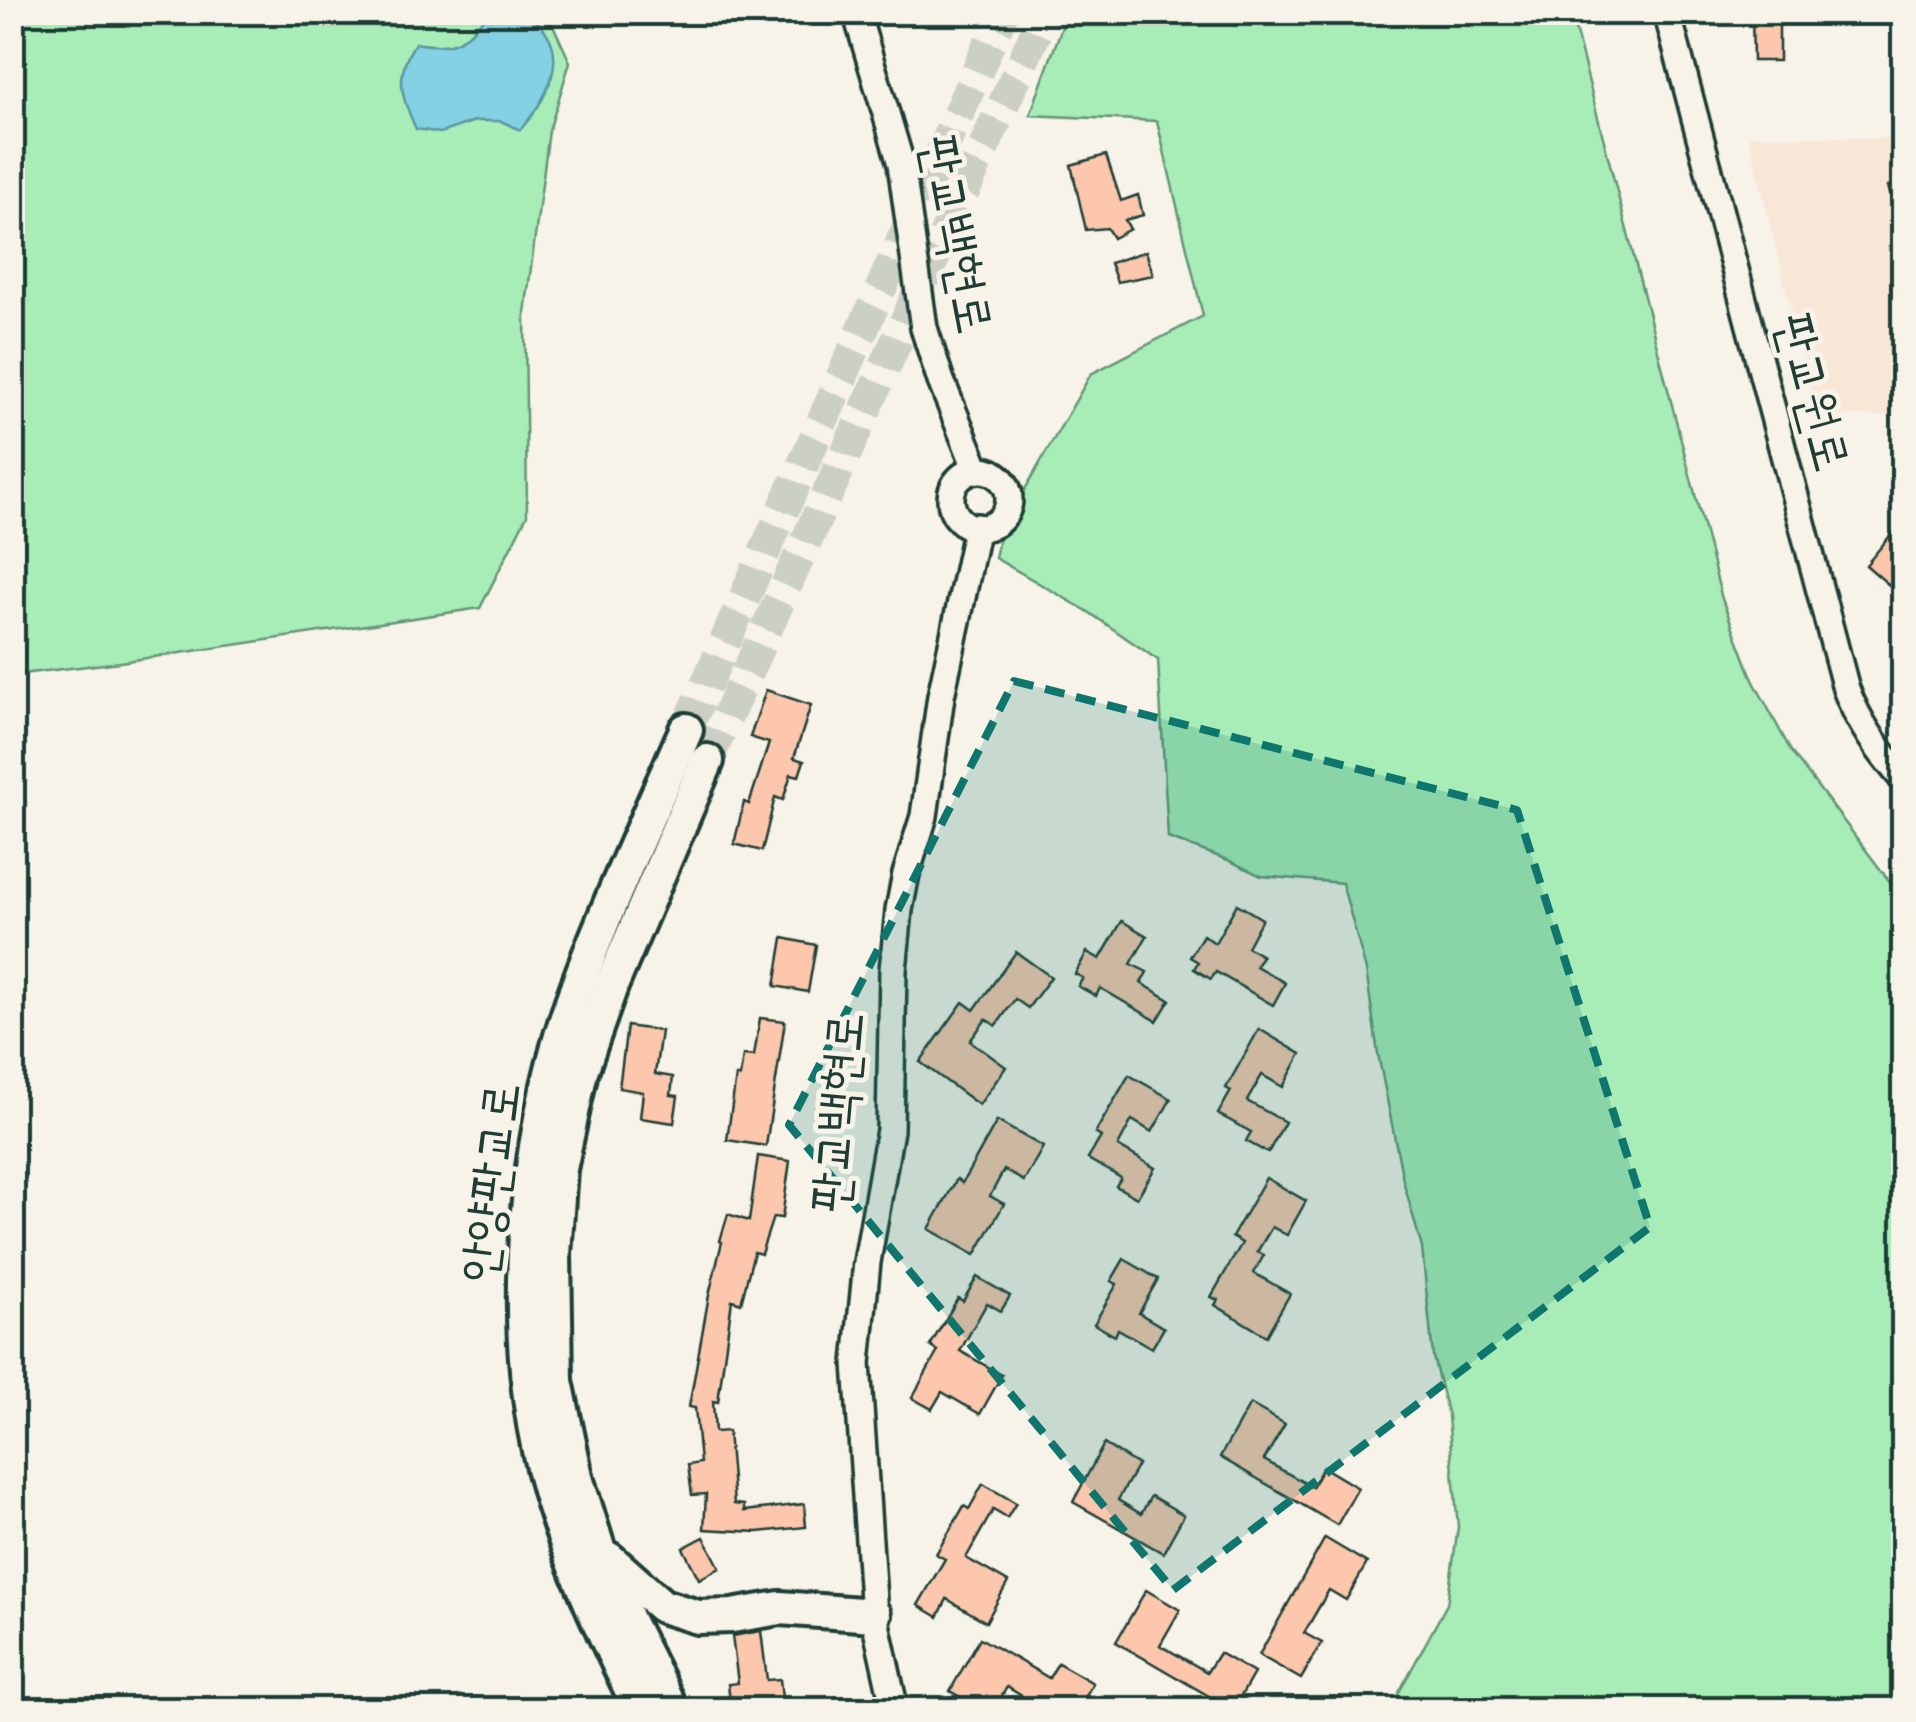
<svg xmlns="http://www.w3.org/2000/svg" width="1916" height="1722" font-family="Caveat,'Poor Story',sans-serif">
	<rect width="100%" height="100%" fill="#f7f3e8"/>
	<filter id="ink" filterUnits="userSpaceOnUse"><feTurbulence type="fractalNoise" baseFrequency=".01" numOctaves="2"/><feDisplacementMap in="SourceGraphic" scale="20" xChannelSelector="R" yChannelSelector="G"/><feConvolveMatrix kernelMatrix="1 2 1 2 8 2 1 2 1" color-interpolation-filters="sRGB"/></filter>
	<g filter="url(#ink)">
		<!-- built -->
		<path fill="#f8e6d6" d="M1749,136L1903,138V415L1817,417Z"/>
		<!-- green -->
		<g fill="#a8edb7" stroke="#649576" stroke-width="2.5">
			<path d="M535,12L553,25L570,62L549,131L525,313L527,515L480,608L120,662L13,675L12,13Z"/>
			<path d="M1067,13H1571L1722,599L1753,680L1792,753L1903,899V1709H1390L1447,1604L1458,1527L1448,1416L1433,1357L1422,1248L1403,1180L1378,1054L1366,970L1342,883L1261,876L1228,860L1168,838L1158,660L1087,611L995,558L1000,533L1091,374L1203,316L1157,121L1030,115Z"/>
		</g>
		<!-- water -->
		<path fill="#84d1e4" stroke="#5c969e" stroke-width="2.5" d="M489,12L525,13C576,44 551,95 520,130L501,121H475L440,133L416,129C401,95 394,76 415,43C455,50 463,42 489,12Z"/>
		<!-- building -->
		<g fill="#fcc7ad" stroke="#1f3d34" stroke-width="2.5">
			<path d="M1752,12H1779V61H1753Z"/>
			<path d="M1106,155L1121,201L1138,195L1143,215L1125,220L1130,229L1113,238L1107,228L1086,230L1071,165Z"/>
			<path d="M1904,182V227L1899,228L1888,186Z"/>
			<path d="M1146,251L1153,275L1117,282L1110,263Z"/>
			<path d="M1904,519V598L1866,565Z"/>
			<path d="M766,690L811,705L794,758L804,761L799,776L791,774L783,800L775,797L762,851L734,844L744,802L749,804L769,743L750,737Z"/>
			<path d="M1237,904L1262,919L1247,947L1262,956L1256,966L1285,983L1273,1005L1216,972L1211,979L1194,969L1198,962L1190,957L1203,935L1215,943Z"/>
			<path d="M1122,921L1147,936L1131,964L1147,972L1141,983L1170,1000L1157,1021L1100,988L1096,996L1078,986L1083,978L1075,974L1087,952L1100,959Z"/>
			<path d="M783,938L816,945L808,992L775,986Z"/>
			<path d="M1016,952L1051,977L1028,1008L1015,999L996,1026L986,1019L970,1041L1006,1067L979,1105L920,1062L963,1002L974,1010Z"/>
			<path d="M760,1018L785,1021L766,1146L727,1140L736,1076L740,1077L743,1055L754,1056Z"/>
			<path d="M627,1026L661,1031L655,1074L673,1077L671,1095L678,1096L674,1123L640,1118L643,1092L619,1088Z"/>
			<path d="M1259,1029L1301,1054L1283,1087L1262,1075L1247,1101L1285,1122L1268,1153L1246,1141L1251,1132L1218,1114L1231,1091L1226,1088Z"/>
			<path d="M1129,1075L1171,1099L1152,1132L1132,1120L1118,1146L1155,1168L1137,1198L1116,1186L1121,1178L1088,1159L1101,1137L1095,1133Z"/>
			<path d="M997,1121L1043,1147L1024,1181L1004,1170L990,1196L1004,1204L975,1255L929,1229L957,1179L962,1183Z"/>
			<path d="M758,1156L790,1161L782,1218L773,1217L761,1254L754,1252L741,1303L732,1300L718,1402L713,1401L715,1432L728,1431L734,1504L744,1505V1511L804,1504L806,1527L758,1532L704,1529L706,1494L692,1495L688,1465L700,1463L695,1408L689,1407L709,1295L722,1242L720,1241L728,1214L749,1221Z"/>
			<path d="M1266,1178L1306,1201L1287,1235L1272,1227L1257,1252L1264,1255L1254,1273L1290,1294L1266,1336L1215,1305L1218,1300L1211,1297L1242,1243L1232,1237Z"/>
			<path d="M1124,1259L1158,1279L1139,1313L1164,1328L1152,1348L1118,1329L1115,1336L1094,1324L1117,1284L1111,1281Z"/>
			<path d="M977,1277L1010,1296L1001,1311L987,1303L960,1351L1002,1375L980,1414L942,1392L932,1409L912,1398L938,1351L930,1346L958,1298L963,1301Z"/>
			<path d="M1250,1404L1285,1424L1264,1460L1312,1487L1323,1467L1358,1488L1337,1525L1220,1457Z"/>
			<path d="M1104,1444L1138,1465L1118,1500L1141,1514L1151,1496L1184,1515L1163,1553L1073,1502Z"/>
			<path d="M983,1484L1016,1503L1007,1518L993,1510L966,1558L1008,1582L986,1622L947,1599L938,1617L918,1605L945,1559L936,1554L964,1506L969,1509Z"/>
			<path d="M704,1537L720,1568L699,1579L683,1548Z"/>
			<path d="M1325,1538L1367,1563L1346,1600L1329,1590L1304,1633L1322,1643L1301,1679L1259,1655Z"/>
			<path d="M1146,1590L1180,1610L1160,1645L1207,1672L1219,1653L1254,1673L1233,1710L1116,1642Z"/>
			<path d="M761,1631L767,1680L780,1679L782,1698L730,1702L728,1684L738,1683L732,1636Z"/>
			<path d="M980,1638L1049,1678L1058,1663L1093,1683L1078,1710H1045L1007,1687L994,1710H982L950,1691Z"/>
		</g>
		<g fill="none" stroke-linecap="round" stroke-linejoin="round">
			<!-- major-tunnel -->
			<g stroke="#cccfc4" stroke-width="32" stroke-dasharray="32 16" stroke-linecap="butt">
				<path d="M686,730L1003,12"/>
				<path d="M707,761L1045,12"/>
			</g>
			<defs>
				<g id="minor">
					<path d="M856,12L901,164L924,328L941,381L977,470"/>
					<path d="M1667,12L1846,689C1859,724 1879,751 1904,780"/>
					<circle cx="980" cy="499" r="29"/>
					<path d="M895,1710L874,1615L857,1363L867,1262L890,1130L893,970L899,910L906,874L924,816L941,696L977,527"/>
				</g>
				<g id="major">
					<path d="M609,1559L662,1606L698,1617L732,1616L780,1608L874,1615"/>
					<path d="M641,1710C606,1639 573,1569 550,1494C503,1334 523,1128 582,974C613,891 651,811 686,730"/>
					<path d="M672,1710L627,1620L598,1548L577,1481L556,1381L554,1254L560,1169L581,1071L611,986L707,761"/>
				</g>
			</defs>
			<!-- minor casing -->
			<use href="#minor" stroke="#1f3d34" stroke-width="32"/>
			<!-- major casing -->
			<use href="#major" stroke="#1f3d34" stroke-width="40"/>
			<!-- minor -->
			<use href="#minor" stroke="#f7f3e8" stroke-width="25"/>
			<!-- major -->
			<use href="#major" stroke="#f7f3e8" stroke-width="32"/>
		</g>
	</g>
	<!-- marked area -->
	<path fill="#0f766e" fill-opacity="0.2" stroke="#0f766e" stroke-width="8" stroke-dasharray="20 12" stroke-linejoin="round" d="M1014,681L1517,810L1650,1227L1173,1590L789,1125Z"/>
	<g text-anchor="middle" dominant-baseline="central" stroke-width="10" stroke-linejoin="round" paint-order="stroke">
		<!-- street labels -->
		<g font-size="50" fill="#1f3d34" stroke="#f7f3e8">
			<text transform="translate(957 234) rotate(79)">판교백현로</text>
			<text transform="translate(1813 392) rotate(75)">판교원로</text>
			<text transform="translate(837 1112) rotate(-85)">판교백현로</text>
			<text transform="translate(490 1182) rotate(-83)">안양판교로</text>
		</g>
	</g>
	<!-- margin -->
	<rect width="1916" height="1722" fill="none" stroke="#f7f3e8" stroke-width="50"/>
	<rect x="25" y="25" width="1866" height="1672" fill="none" stroke="#1f3d34" stroke-width="4" filter="url(#ink)"/>
</svg>
